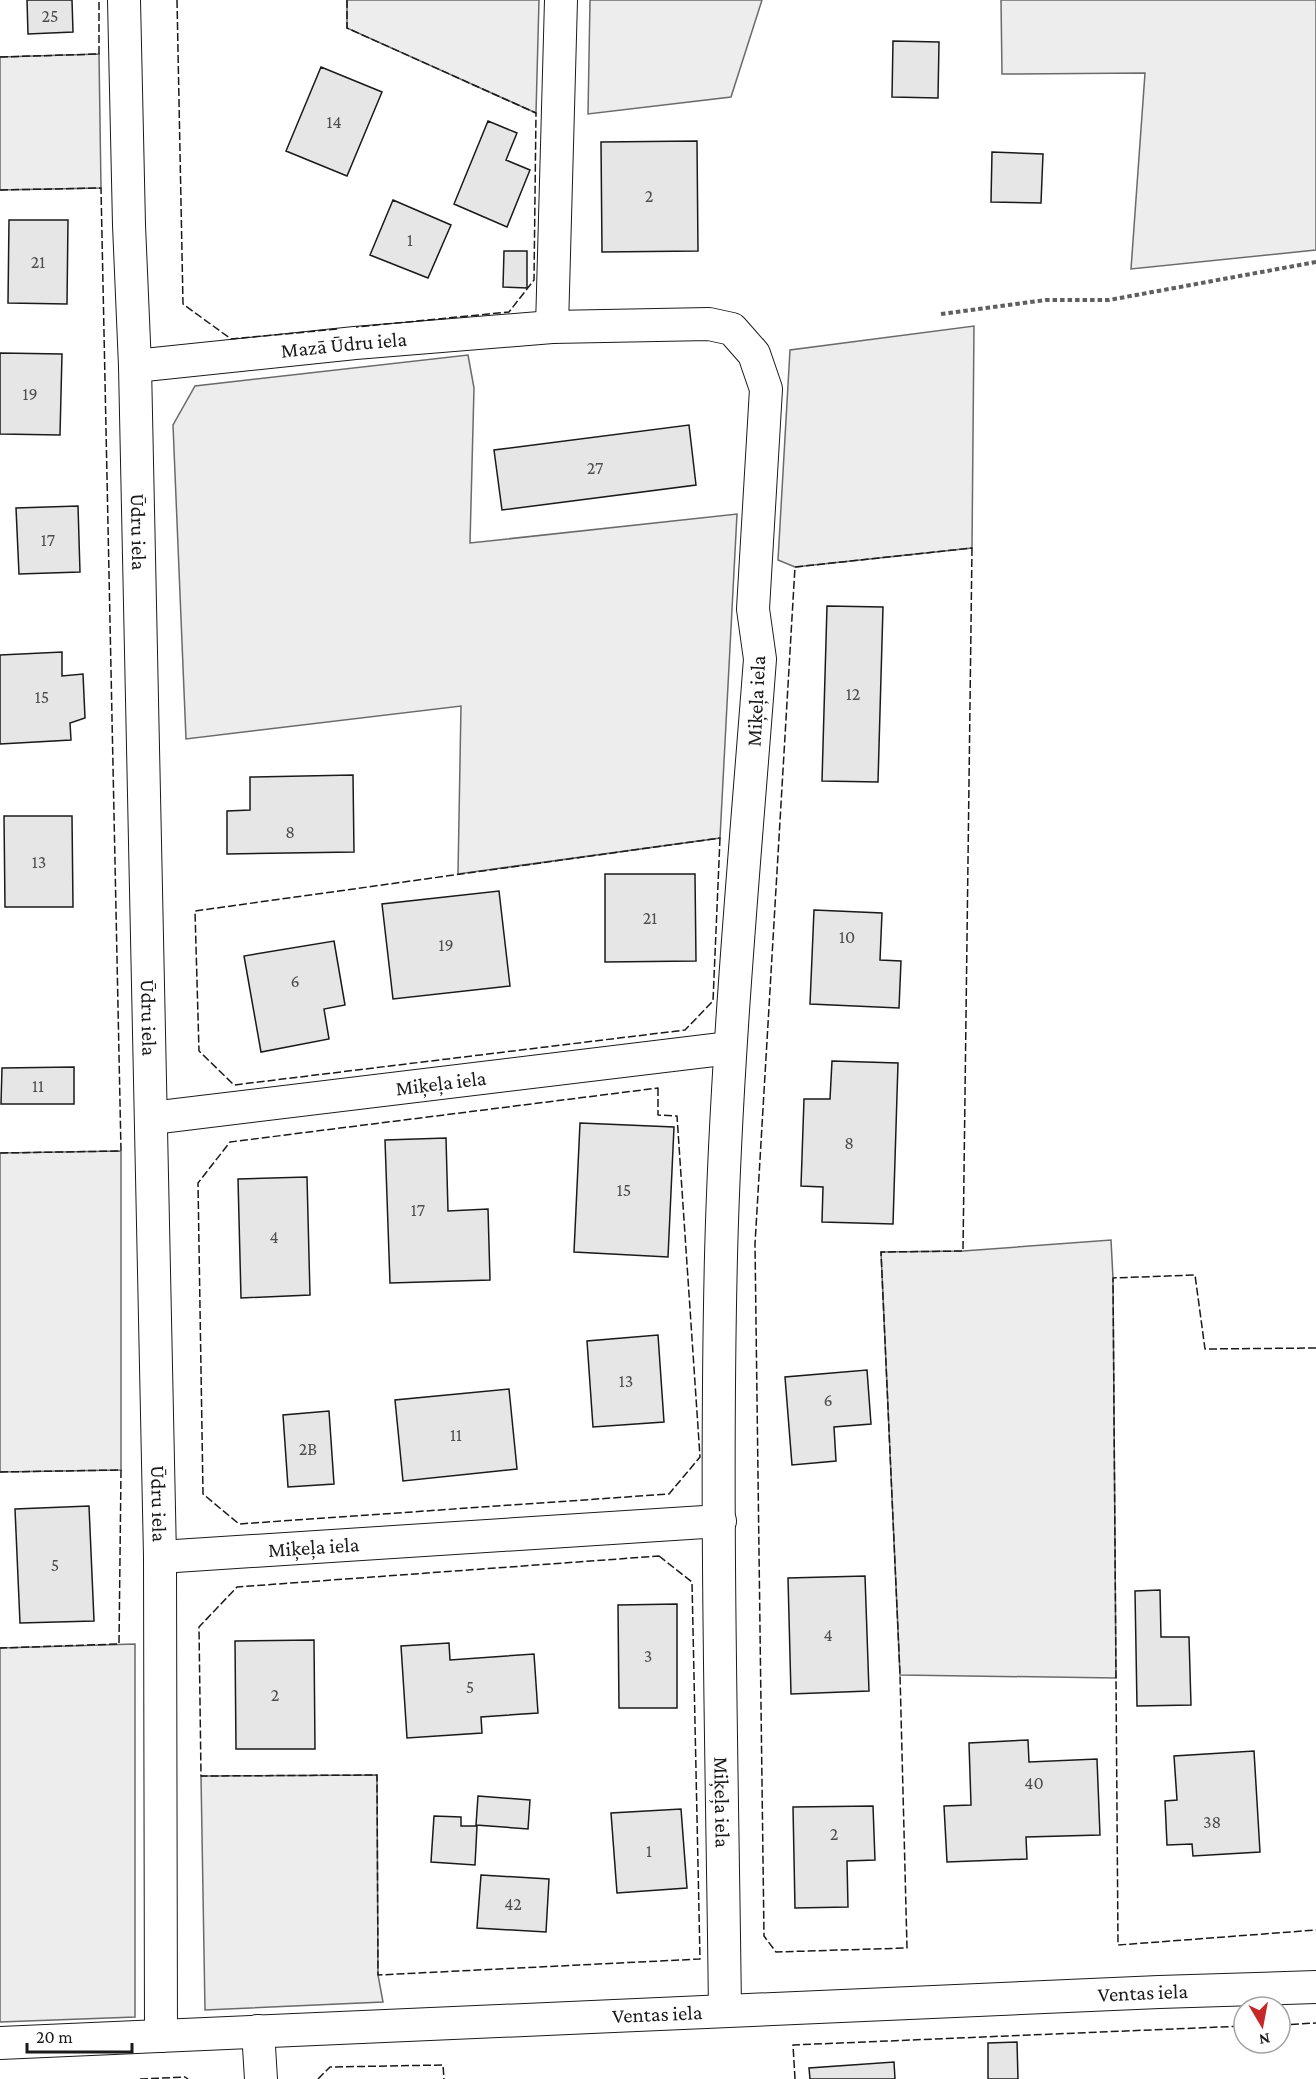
<svg xmlns="http://www.w3.org/2000/svg" width="1316" height="2079" viewBox="0 0 1316 2079" font-family="'Crimson Pro',serif">
<style>
.built{fill:#ededed;stroke:#6a6a6a;stroke-width:1.5}
.building{fill:#e6e6e6;stroke:#1a1a1a;stroke-width:1.5}
.lines{fill:none;stroke-linecap:round;stroke-linejoin:round}
.minor-casing{stroke:#1a1a1a;stroke-width:34}
.path{stroke:#5f5f5f;stroke-width:4;stroke-dasharray:4.5 3;stroke-linecap:butt}
.minor{stroke:#fff;stroke-width:32}
.fence{stroke:#1a1a1a;stroke-width:1.5;stroke-dasharray:8 3;stroke-linecap:butt}
.labels{text-anchor:middle;stroke-width:4.5;stroke-linejoin:round;paint-order:stroke}
.number-label{font-size:18px;fill:#4d4d4d}
.street-label{font-size:21px;fill:#1a1a1a;stroke:#fff}
</style>
<rect width="100%" height="100%" fill="#fff"/>
<path class="built" d="M347 0H539L536 113 347 28Z
M590 0H762L731 97 588 114Z
M1001 0H1316V250L1131 269 1145 73 1002 74Z
M99 54 101 188 0 190V57Z
M974 326 972 548 795 567 778 560 790 350Z
M468 355 474 388 470 543 737 514 720 838 458 874 461 706 186 739 173 425 195 386Z
M121 1151V1470L0 1472V1153Z
M1111 1240 1113 1278 1116 1678 900 1675 881 1252 963 1251Z
M135 1644V2017L0 2022V1648Z
M377 1775 378 1975 383 2002 205 2010 201 1776Z"/>
<path class="building" d="M27 0H72L73 32 28 34Z
M893 41 939 42 938 98 892 97Z
M321 67 382 92 347 176 286 151Z
M488 121 517 133 506 160 530 170 507 227 454 204Z
M697 141 698 251 602 252 601 142Z
M992 152 1043 154 1041 203 991 202Z
M393 200 451 225 428 278 370 255Z
M9 220H68L67 304 8 303Z
M504 251H527V288L503 287Z
M0 353 62 354 60 435 0 434Z
M689 425 696 485 502 510 494 450Z
M78 506 80 572 19 574 16 508Z
M827 606 883 607 878 782 822 781Z
M62 652V676L83 674 85 718 70 723 71 740 0 744V655Z
M353 775 354 852 227 854V811L250 810V777Z
M4 816H72L73 907H5Z
M605 874H695L696 961 605 962Z
M499 891 510 986 393 999 382 904Z
M814 910 882 913 880 960 901 961 899 1008 810 1004Z
M334 941 345 1005 324 1009 329 1039 261 1052 244 956Z
M832 1061 898 1063 893 1224 822 1222 823 1187 801 1186 804 1099H830Z
M74 1067V1104H1L2 1068Z
M580 1123 674 1127 668 1257 574 1252Z
M446 1138 448 1211 488 1209 490 1280 390 1283 385 1140Z
M307 1177 310 1295 241 1298 238 1179Z
M658 1335 664 1422 593 1427 587 1341Z
M867 1370 871 1424 834 1427 836 1461 792 1465 785 1377Z
M509 1389 517 1469 403 1481 395 1400Z
M329 1411 334 1484 288 1487 283 1415Z
M89 1506 94 1621 20 1623 15 1509Z
M865 1576 869 1691 791 1694 788 1578Z
M1160 1590 1161 1637H1189L1191 1705 1137 1706 1135 1591Z
M677 1604V1708H619L618 1605Z
M314 1640 315 1749H236L235 1641Z
M449 1643 450 1660 534 1654 538 1713 481 1717 482 1733 407 1738 401 1646Z
M1028 1740 1029 1762 1097 1759 1100 1835 1026 1837 1027 1859 947 1862 944 1806 971 1805 969 1743Z
M1254 1751 1260 1852 1193 1856 1192 1844 1167 1845 1165 1801 1177 1800 1174 1756Z
M478 1796 530 1800 528 1829 476 1825Z
M873 1806 875 1860 847 1861 848 1907 795 1908 793 1807Z
M681 1809 687 1888 617 1893 611 1813Z
M434 1816 461 1817V1826H477L475 1865 431 1862Z
M481 1875 549 1879 546 1932 477 1928Z
M1017 2042 1018 2079H988V2043Z
M894 2062 895 2079H810L809 2068Z"/>
<g class="lines">
<g class="minor-casing">
<g id="minor">
<path id="s1" d="M124 0 129 225 135 366 160 1557 161 2036"/>
<path d="M552 327 561 0"/>
<path id="s2" d="M135 366 355 343 552 327 709 324 732 329 754 354 766 389 753 609 760 659C745 857 726 1057 721 1256 715 1508 722 1760 725 2011"/>
<path id="s3" d="M152 1118 730 1048"/>
<path id="s4" d="M160 1557 720 1521"/>
<path d="M258 2031 261 2079"/>
<path id="s5" d="M0 2043 1159 1992 1316 1987"/>
</g>
</g>
<path class="path" d="M941 314 1046 300H1109L1316 262"/>
<use href="#minor" class="minor"/>
<path class="fence" d="M177 0 183 304 231 339 338 329
M347 0V28L536 113 534 280 509 312 356 327
M0 57 99 54V0
M0 190 101 188 121 1151 0 1153
M972 548 963 1251 881 1252 900 1675 907 1948 776 1952 764 1936 755 1244 795 567Z
M720 838 713 1001 685 1030 234 1085 199 1051 195 911Z
M658 1088V1115L677 1116 700 1457 669 1494 239 1524 203 1494 198 1183 230 1142Z
M1316 1348 1205 1349 1195 1275 1113 1278 1118 1945 1316 1930
M0 1472 121 1470 119 1644 0 1648
M659 1556 692 1582 700 1959 378 1975 377 1775 201 1776 199 1627 237 1587Z
M1280 2025 1316 2023
M140 2079 185 2077 188 2079
M318 2079 330 2067 443 2065 444 2079
M795 2079 793 2045 1244 2026"/>
</g>
<g class="labels">
<g class="number-label">
<text x="50" y="22">25</text>
<text x="334" y="128">14</text>
<text x="649" y="202">2</text>
<text x="410" y="246">1</text>
<text x="38" y="268">21</text>
<text x="30" y="400">19</text>
<text x="595" y="474">27</text>
<text x="48" y="546">17</text>
<text x="853" y="700">12</text>
<text x="42" y="703">15</text>
<text x="290" y="838">8</text>
<text x="39" y="868">13</text>
<text x="650" y="924">21</text>
<text x="847" y="943">10</text>
<text x="446" y="951">19</text>
<text x="295" y="987">6</text>
<text x="38" y="1092">11</text>
<text x="849" y="1149">8</text>
<text x="624" y="1196">15</text>
<text x="418" y="1216">17</text>
<text x="274" y="1243">4</text>
<text x="626" y="1387">13</text>
<text x="828" y="1406">6</text>
<text x="456" y="1441">11</text>
<text x="308" y="1455">2B</text>
<text x="55" y="1571">5</text>
<text x="828" y="1641">4</text>
<text x="648" y="1662">3</text>
<text x="470" y="1693">5</text>
<text x="275" y="1701">2</text>
<text x="1034" y="1789">40</text>
<text x="1212" y="1828">38</text>
<text x="834" y="1840">2</text>
<text x="649" y="1857">1</text>
<text x="513" y="1910">42</text>
</g>
<g class="street-label">
<text dy="7" stroke="none"><textPath href="#s2" startOffset="210">Mazā Ūdru iela</textPath></text>
<text dy="7" stroke="none"><textPath href="#s1" startOffset="532">Ūdru iela</textPath></text>
<text transform="translate(756 701) rotate(-87)" y="7">Miķeļa iela</text>
<text dy="7" stroke="none"><textPath href="#s1" startOffset="1018">Ūdru iela</textPath></text>
<text dy="7" stroke="none"><textPath href="#s3" startOffset="291">Miķeļa iela</textPath></text>
<text dy="7" stroke="none"><textPath href="#s1" startOffset="1504">Ūdru iela</textPath></text>
<text dy="7" stroke="none"><textPath href="#s4" startOffset="154">Miķeļa iela</textPath></text>
<text dy="7" stroke="none"><textPath href="#s2" startOffset="2085">Miķeļa iela</textPath></text>
<text dy="7" stroke="none"><textPath href="#s5" startOffset="1144">Ventas iela</textPath></text>
<text dy="7" stroke="none"><textPath href="#s5" startOffset="658">Ventas iela</textPath></text>
</g>
</g>
<g transform="translate(1262 2025) rotate(170)"><circle r="28" fill="#ffffff" stroke="#a3a3a3" stroke-width="1.5"/>
<path d="M0-4.5L10 22L0 15L-10 22Z" fill="#c62828"/>
<text y="-9" font-size="16" font-weight="bold" text-anchor="middle" fill="#1a1a1a">N</text>
</g>
<path d="M27 2043v9h105v-9" fill="none" stroke="#1a1a1a" stroke-width="3"/>
<text x="36" y="2043" font-size="18" fill="#1a1a1a" stroke="#ffffff" stroke-width="4.5" paint-order="stroke">20 m</text>
</svg>
